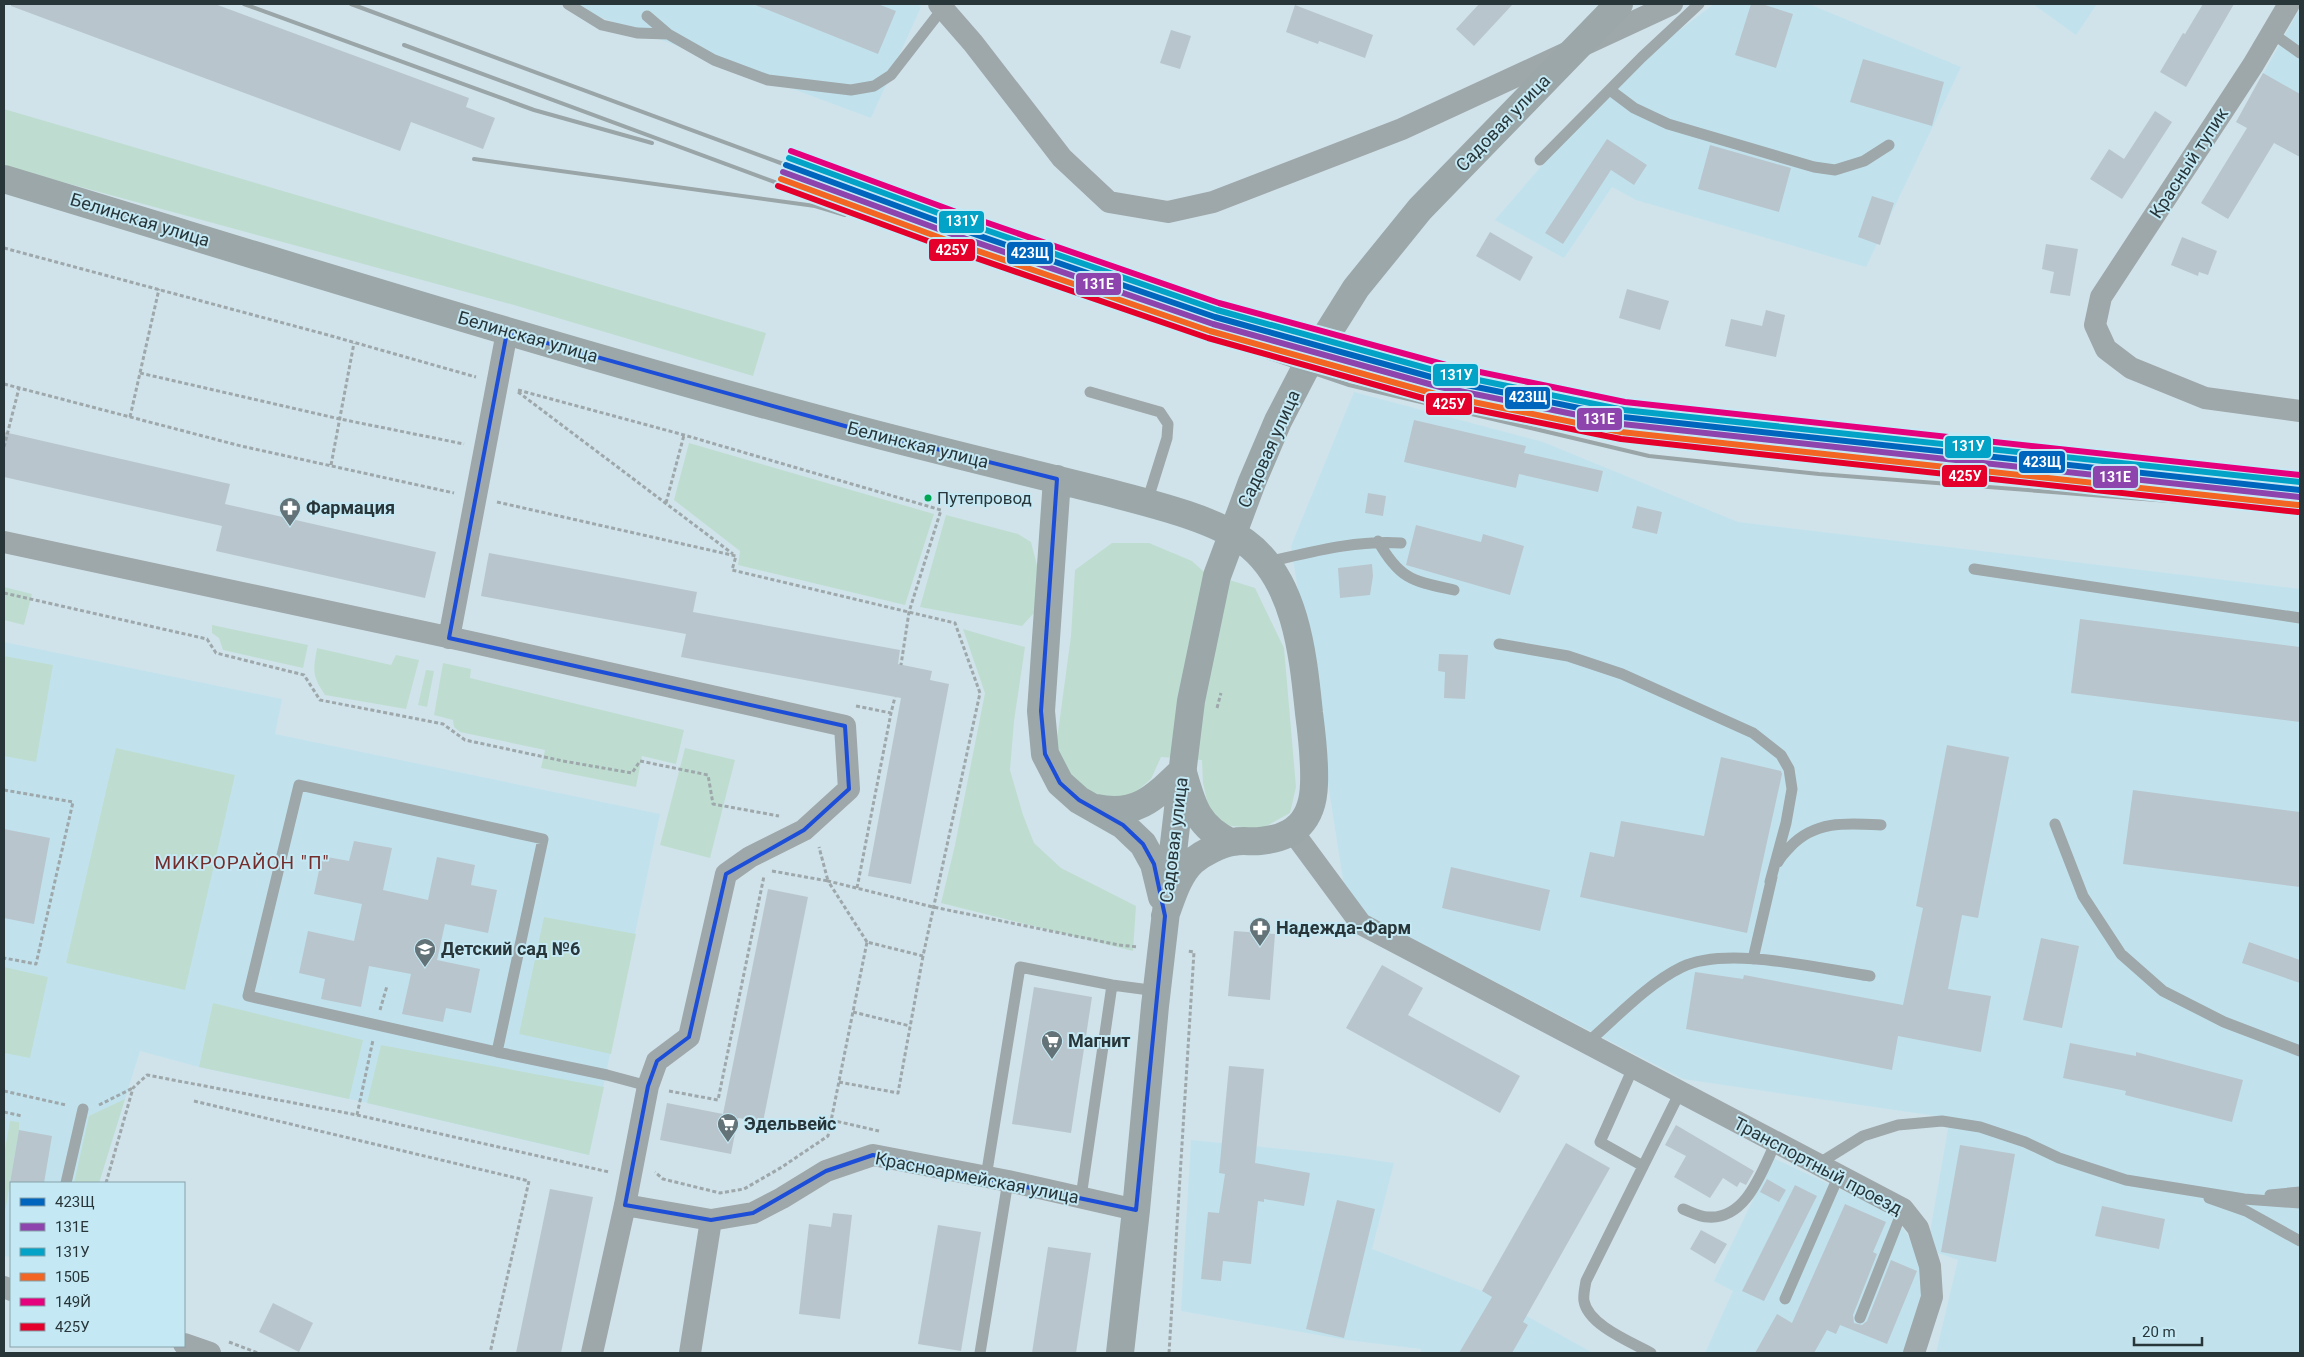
<svg xmlns="http://www.w3.org/2000/svg" width="2304" height="1357" viewBox="0 0 2304 1357" font-family="Roboto,sans-serif">
<style>
.built{fill:#c1e2ed}
.green{fill:#beddd0}
.building{fill:#b9c5cc}
.lines{fill:none;stroke-linecap:round;stroke-linejoin:round}
.path{stroke:#9ea8ab;stroke-width:3;stroke-dasharray:4 2.5;stroke-linecap:butt}
.lane{stroke:#9ea7a9;stroke-width:11}
.street{stroke:#9ea7a9;stroke-width:22}
.secondary{stroke:#9ba7a9;stroke-width:28}
.rail{stroke:#9aa5a8;stroke-width:4}
.rail-1-casing{stroke:#c5e9f4;stroke-width:10}
.rail-2-casing{stroke:#c5e9f4;stroke-width:10}
.rail-3-casing{stroke:#c5e9f4;stroke-width:10}
.rail-4-casing{stroke:#c5e9f4;stroke-width:10}
.rail-5-casing{stroke:#c5e9f4;stroke-width:10}
.rail-6-casing{stroke:#c5e9f4;stroke-width:10}
.rail-1{stroke:#0065bd;stroke-width:6}
.rail-2{stroke:#8e44ad;stroke-width:6}
.rail-3{stroke:#02a3c7;stroke-width:6}
.rail-4{stroke:#f26522;stroke-width:6}
.rail-5{stroke:#e5007d;stroke-width:6}
.rail-6{stroke:#e4002b;stroke-width:6}
.marked{fill:none;stroke:#1d4ed8;stroke-width:4;stroke-linejoin:round}
.bus-dot{fill:#00a651;stroke:#c5e9f4;stroke-width:2}
.labels{text-anchor:middle;stroke-width:4;stroke-linejoin:round;paint-order:stroke}
.bus-label{font-size:17px;fill:#28363a;stroke:#c5e9f4;text-anchor:start}
.street-label{font-size:18px;fill:#28363a;stroke:#c5e9f4}
.poi-label{font-size:18px;font-weight:bold;fill:#28363a;stroke:#c5e9f4;text-anchor:start}
.neighbourhood-label{font-size:19px;letter-spacing:1px;fill:#742d2b;stroke:#c5e9f4}
.line-badge{stroke:#c5e9f4;stroke-width:2}
.badge-label{font-size:14px;text-anchor:middle;font-weight:bold;fill:#fff}
</style>
<rect width="100%" height="100%" fill="#d0e3ea"/>
<path class="built" d="M565 4H917L921 7 871 118Z
M1714 4H1809L1961 67 1866 267 1636 200 1612 187 1564 258 1495 220 1620 75Z
M2033 4H2097L2076 35Z
M2300 8V157L2236 122Z
M1354 392 1543 442 1738 522 2300 589V1353H1936L1958 1260 1927 1249 1950 1118 1683 1079 1347 905 1291 546Z
M4 642 282 699 275 734 660 814 589 1155 359 1101 199 1067 140 1051 99 1183H11V1257L4 1256Z
M1191 1140 1332 1154 1394 1163 1372 1249 1482 1291 1593 1353H1421V1349L1347 1340 1181 1311Z
M1773 1158 1891 1213 1907 1234 1921 1263 1922 1291 1904 1353H1705L1733 1291 1714 1281Z"/>
<path class="green" d="M4 109 766 333 753 376 514 305 4 166Z
M689 443 934 514 905 605 738 565 740 551 674 500Z
M946 515 1018 534 1031 542 1040 577 1034 613 1022 626 920 607Z
M1112 543H1149L1192 561 1204 572 1255 588 1284 648 1296 787 1290 813 1261 829 1223 825 1209 810 1203 783 1202 760 1161 757 1151 779 1126 800 1096 801 1067 775 1056 747 1071 636 1075 570Z
M4 587 32 594 24 625 4 620Z
M212 625 308 645 303 668 223 650 219 638 212 633Z
M963 629 1025 647 1014 721 1010 770 1023 815 1034 843 1061 868 1136 906 1133 951 941 903 955 845 985 693Z
M317 648 391 665 396 655 419 660 406 709 325 695C312 676 313 671 317 648Z
M4 656 53 665 36 762 4 756Z
M443 663 471 669 470 678 684 730 676 764 642 756 636 787 541 768 545 750 460 732 454 727 453 720 434 715Z
M426 670 434 671 427 707 418 705Z
M116 748 235 775 185 990 66 963Z
M685 748 735 760 710 858 660 845Z
M544 917 636 934 611 1054 519 1034Z
M4 967 48 977 30 1058 4 1053Z
M213 1003 363 1040 349 1099 199 1067Z
M381 1045 604 1087 589 1155 367 1103Z
M125 1099 99 1183H74L89 1116Z
M10 1121 19 1122V1130L4 1218V1155Z"/>
<path class="building" d="M11 4H215L469 98 466 107 495 118 483 149 411 122 400 151 11 6Z
M753 4H878L896 11 878 54Z
M1479 4H1513L1474 46 1456 29Z
M1751 4H1762L1793 14 1776 68 1735 55Z
M2203 4H2234L2186 87 2160 72 2183 33 2185 34Z
M1295 5 1373 35 1365 58 1319 41 1318 44 1286 32Z
M1171 30 1191 36 1180 69 1160 63Z
M1863 59 1944 82 1932 126 1850 102Z
M2263 73 2300 94V157L2274 143 2228 219 2201 203 2247 128 2236 122Z
M2155 111 2172 122 2122 199 2090 179 2109 149 2124 159Z
M1607 139 1647 165 1634 185 1611 170 1563 244 1545 233Z
M1710 145 1791 168 1779 212 1698 189Z
M1872 196 1894 203 1880 245 1858 237Z
M1490 232 1533 257 1520 281 1476 256Z
M2182 237 2217 251 2208 275 2199 272 2198 276 2171 265Z
M2046 244 2078 249 2070 296 2050 293 2054 272 2042 269Z
M1627 289 1669 301 1660 330 1619 318Z
M1766 310 1785 315 1776 357 1725 346 1731 319 1762 326Z
M1414 420 1526 446 1524 453 1603 471 1598 492 1519 474 1516 488 1404 462Z
M4 432 230 484 225 504 436 552 425 598 216 551 222 526 4 477Z
M1368 493 1386 496 1383 516 1365 513Z
M1637 506 1662 512 1657 534 1632 528Z
M1416 525 1481 542 1483 534 1524 546 1510 595 1406 565Z
M489 553 697 592 693 612 900 650 898 664 932 671 930 680 949 684 911 884 868 876 901 698 681 657 686 634 481 596Z
M1372 564 1373 576 1370 595 1340 598 1338 568Z
M2080 619 2300 647V722L2071 693Z
M1439 654 1468 655 1465 699 1444 698 1445 672 1438 671Z
M1947 745 2009 757 1978 918 1962 915 1948 989 1991 996 1981 1052 1898 1036 1892 1070 1686 1029 1695 972 1743 979 1744 975 1903 1005 1923 908 1916 906Z
M1721 757 1781 771 1782 774 1747 933 1580 897 1590 852 1614 857 1621 821 1704 836Z
M2133 790 2300 812V887L2123 864Z
M4 829 50 838 34 924 4 918Z
M354 841 392 848 383 890 428 900 437 857 475 865 471 885 497 890 488 933 445 924 437 960 480 969 471 1013 446 1008 443 1022 402 1014 411 974 369 966 361 1007 321 999 325 979 299 973 308 931 354 941 362 904 314 894 322 856 349 861Z
M1451 867 1550 890 1540 931 1442 908Z
M768 889 808 897 763 1122 738 1118 731 1154 660 1140 667 1103 723 1114Z
M1234 931 1275 934 1270 1000 1228 996Z
M2041 938 2079 946 2062 1028 2023 1020Z
M2249 942 2300 960V983L2242 963Z
M1382 965 1423 988 1408 1015 1520 1076 1500 1113 1346 1028Z
M1034 987 1092 997 1071 1133 1012 1124Z
M2070 1043 2136 1056V1052L2243 1080 2232 1122 2125 1095 2126 1091 2063 1078Z
M1229 1066 1264 1069 1255 1163 1310 1173 1304 1206 1264 1199V1202L1258 1201 1251 1264 1223 1261 1221 1281 1201 1279 1208 1212 1219 1213 1225 1174 1219 1173Z
M1676 1125 1754 1171 1746 1185 1740 1182 1737 1187 1723 1178 1710 1198 1674 1177 1686 1156 1665 1145Z
M19 1130 52 1136 44 1183H10Z
M1566 1143 1610 1168 1523 1322 1528 1325 1512 1353H1459L1492 1297 1482 1291Z
M1960 1145 2015 1154 1996 1262 1941 1252Z
M1767 1179 1786 1190 1779 1202 1760 1192Z
M1795 1185 1817 1196 1764 1301 1742 1291Z
M550 1189 593 1197 561 1353H516Z
M1337 1200 1375 1209 1344 1338 1306 1329Z
M1845 1204 1886 1222 1873 1252 1877 1254 1853 1315 1854 1323 1862 1325 1867 1321 1891 1260 1917 1271 1887 1344 1840 1325 1836 1334 1827 1330 1814 1353H1755L1777 1314 1792 1323Z
M2102 1206 2165 1219 2159 1249 2095 1236Z
M833 1213 852 1215 840 1319 799 1314 809 1224 831 1227Z
M938 1225 981 1232 961 1351 918 1344Z
M1701 1230 1727 1244 1715 1264 1690 1249Z
M1048 1247 1091 1253 1076 1353H1032Z
M273 1303 313 1323 299 1352 259 1332Z"/>
<g class="lines">
<path class="path" d="M4 248 328 335 476 377
M140 373 340 419 464 444
M4 384 241 446 454 493
M518 390 684 435 941 510 909 612 901 665
M518 392 733 554
M130 417 159 289
M4 447 19 388
M331 465 354 343
M497 502 736 556 732 570 955 623 980 693 923 956 867 942 828 1136 782 1167 744 1189 720 1193 663 1179 655 1172
M666 503 684 435
M4 593 207 639 216 653 304 675 320 700 443 724 465 740 563 761 632 773 640 761 708 775 713 804 779 816
M856 706 891 713 895 697
M1217 708 1221 693
M4 790 73 802 36 964 4 958
M772 871 828 881 819 847
M857 888 891 713
M867 942 828 881 933 907 1119 945 1138 947
M380 1010 387 986
M853 1012 910 1026
M839 1082 898 1093 923 956
M4 1091 66 1105
M669 1091 718 1100 764 876
M194 1101 529 1181 490 1353
M99 1105 133 1088
M4 1112 22 1116
M357 1115 373 1040
M831 1120 879 1131
M106 1183 133 1088 147 1075 357 1115 609 1172
M229 1342 258 1353
M1169 1353 1194 952 1187 951"/>
<path class="lane" d="M568 4 602 25 637 33 668 34
M647 16 668 34 714 60 768 80 851 90 874 86 891 75 943 8
M2272 33 2300 53
M1610 90 1634 108 1668 124 1814 167 1835 170 1864 161 1889 145
M1540 160 1642 57 1699 4
M1090 392 1160 412 1168 424 1167 438 1147 502
M1378 541C1400 580 1413 581 1454 590
M1267 562C1312 552 1355 540 1401 543
M1974 569 2300 618
M1499 644 1568 656 1622 674 1753 733 1781 755 1789 769 1792 789 1786 823 1770 882
M2055 824 2083 896 2121 954 2163 991 2224 1022 2300 1051
M1778 862C1781 856 1785 852 1790 847 1815 820 1848 823 1881 825
M1753 959 1772 877
M1587 1043C1616 1018 1647 984 1682 967 1727 945 1820 969 1870 976
M497 1052 248 996 299 785 543 839 497 1052 607 1075 648 1086
M1633 1068 1600 1142 1643 1166
M1818 1164 1863 1136 1898 1125 1942 1121 1980 1127 2025 1142 2059 1158 2126 1180 2244 1199 2300 1203
M986 1177 1020 967 1112 985 1157 991
M66 1183 83 1109
M2270 1195 2300 1192
M1081 1197 1112 985
M2209 1198 2246 1211 2300 1241
M1683 1209C1691 1212 1700 1217 1708 1217 1747 1220 1762 1170 1776 1142
M1785 1299 1839 1175
M1860 1318 1903 1209
M980 1353 1008 1181
M1651 1353C1631 1342 1588 1325 1584 1301 1583 1295 1585 1287 1586 1281L1680 1092"/>
<path class="street" d="M939 4 973 43 1062 158 1109 202 1168 212 1213 202 1402 129 1672 4
M2289 4 2253 65 2101 297 2095 325 2106 349 2131 368 2205 398 2300 411
M4 542 466 641 845 726 849 789 804 830 750 857 726 874 689 1037 657 1061 648 1086 625 1205 592 1353
M449 638 507 332
M1293 832 1361 924 1903 1209 1918 1228 1930 1266 1932 1297 1914 1353
M625 1205 711 1220 690 1353
M711 1220 753 1213 782 1198 826 1171 873 1155 1008 1181 1136 1210
M4 1287 11 1290
M184 1344 210 1353"/>
<path class="secondary" d="M4 179C286 264 567 353 852 428 935 450 1019 470 1103 491 1144 502 1211 517 1245 542 1296 579 1303 655 1309 713 1312 736 1315 761 1314 784 1313 820 1295 838 1260 841 1251 842 1242 840 1233 842 1220 844 1203 853 1193 861 1178 875 1172 897 1165 916
M1057 479 1041 711 1045 754 1060 783 1079 800 1123 825 1143 844 1154 864 1162 897
M1184 776C1193 808 1199 827 1230 842
M1096 808C1137 817 1155 797 1183 770
M1120 1353 1136 1210 1155 1006 1184 758 1191 701 1217 576 1252 482 1278 421 1304 371 1356 288 1420 209 1619 4"/>
<path class="rail" d="M244 4 534 110 652 143
M351 4 786 165
M404 45 929 239 1122 308 1349 385 1649 456 1819 474 2300 511
M474 159 815 206 845 215"/>
<g class="rail-1-casing">
<path id="rail-1" d="M786 165 954 227 1215 317 1442 380 1623 417 2300 490"/>
</g>
<g class="rail-2-casing">
<path id="rail-2" d="M783 172 952 234 1213 324 1440 387 1622 424 2299 497"/>
</g>
<g class="rail-3-casing">
<path id="rail-3" d="M789 158 957 220 1217 310 1444 373 1624 410 2300 482"/>
</g>
<g class="rail-4-casing">
<path id="rail-4" d="M781 179 949 241 1210 331 1439 395 1621 432 2298 505"/>
</g>
<g class="rail-5-casing">
<path id="rail-5" d="M791 151 959 213 1219 303 1446 365 1625 402 2300 475"/>
</g>
<g class="rail-6-casing">
<path id="rail-6" d="M778 186 947 248 1208 338 1437 402 1621 439 2298 512"/>
</g>
<use href="#rail-1" class="rail-1"/>
<use href="#rail-2" class="rail-2"/>
<use href="#rail-3" class="rail-3"/>
<use href="#rail-4" class="rail-4"/>
<use href="#rail-5" class="rail-5"/>
<use href="#rail-6" class="rail-6"/>
</g>
<path class="marked" d="M507 332 852 428 1057 479 1041 711 1045 754 1060 783 1079 800 1123 825 1143 844 1154 864 1165 916 1136 1210 873 1155 826 1171 753 1213 711 1220 625 1205 648 1086 657 1061 689 1037 726 874 804 830 849 789 845 726 449 638Z"/>
<defs>
<g id="pharmacy-pin" transform="scale(1.125)"><path d="M0 17L-7.5 6A9.5 9.5 0 1 1 7.5 6Z" fill="#637378" stroke="#c5e9f4"/><path d="M-2-6h4v4h4v4h-4v4h-4v-4h-4v-4h4Z" fill="#fff"/></g>
<g id="school-pin" transform="scale(1.125)"><path d="M0 17L-7.5 6A9.5 9.5 0 1 1 7.5 6Z" fill="#637378" stroke="#c5e9f4"/><path d="M0-5L7-2L0 1L-7-2ZM-4 1L0 2.5L4 1V4Q0 6-4 4Z" fill="#fff"/></g>
<g id="supermarket-pin" transform="scale(1.125)"><path d="M0 17L-7.5 6A9.5 9.5 0 1 1 7.5 6Z" fill="#637378" stroke="#c5e9f4"/><path d="M-6-5.5h2.5l.6 2H6L4.5 2H-2.5L-4.4-4H-6ZM-1.5 3.2a1.3 1.3 0 1 0 .1 0ZM3 3.2a1.3 1.3 0 1 0 .1 0Z" fill="#fff"/></g>
</defs>
<g fill-rule="evenodd">
<use href="#pharmacy-pin" x="290" y="508"/>
<use href="#pharmacy-pin" x="1260" y="928"/>
<use href="#school-pin" x="425" y="949"/>
<use href="#supermarket-pin" x="1052" y="1041"/>
<use href="#supermarket-pin" x="728" y="1124"/>
</g>
<circle class="bus-dot" cx="928" cy="498" r="4.5"/>
<g class="labels">
<g class="bus-label">
<text x="937" y="504">Путепровод</text>
</g>
<g class="street-label">
<text transform="translate(1503 123) rotate(-46)" y="6">Садовая улица</text>
<text transform="translate(2189 163) rotate(-57)" y="6">Красный тупик</text>
<text transform="translate(140 220) rotate(17)" y="6">Белинская улица</text>
<text transform="translate(528 337) rotate(16)" y="6">Белинская улица</text>
<text transform="translate(918 445) rotate(14)" y="6">Белинская улица</text>
<text transform="translate(1269 449) rotate(-66)" y="6">Садовая улица</text>
<text transform="translate(1174 840) rotate(-83)" y="6">Садовая улица</text>
<text transform="translate(1818 1166) rotate(28)" y="6">Транспортный проезд</text>
<text transform="translate(977 1178) rotate(11)" y="6">Красноармейская улица</text>
</g>
<g class="poi-label">
<text x="306" y="514">Фармация</text>
<text x="1276" y="934">Надежда-Фарм</text>
<text x="441" y="955">Детский сад №6</text>
<text x="1068" y="1047">Магнит</text>
<text x="744" y="1130">Эдельвейс</text>
</g>
<g class="neighbourhood-label">
<text x="242" y="869">МИКРОРАЙОН "П"</text>
</g>
</g>
<g class="line-badge">
<rect x="938" y="210" width="47" height="24" rx="5" fill="#02a3c7"/>
<rect x="928" y="238" width="48" height="24" rx="5" fill="#e4002b"/>
<rect x="1006" y="241" width="48" height="24" rx="5" fill="#0065bd"/>
<rect x="1075" y="272" width="47" height="24" rx="5" fill="#8e44ad"/>
<rect x="1432" y="363" width="47" height="24" rx="5" fill="#02a3c7"/>
<rect x="1504" y="386" width="47" height="24" rx="5" fill="#0065bd"/>
<rect x="1425" y="392" width="48" height="24" rx="5" fill="#e4002b"/>
<rect x="1576" y="407" width="47" height="24" rx="5" fill="#8e44ad"/>
<rect x="1944" y="435" width="48" height="24" rx="5" fill="#02a3c7"/>
<rect x="2018" y="450" width="48" height="24" rx="5" fill="#0065bd"/>
<rect x="1941" y="464" width="47" height="24" rx="5" fill="#e4002b"/>
<rect x="2092" y="465" width="47" height="24" rx="5" fill="#8e44ad"/>
</g>
<g class="badge-label">
<text x="962" y="226">131У</text>
<text x="952" y="255">425У</text>
<text x="1030" y="258">423Щ</text>
<text x="1098" y="289">131Е</text>
<text x="1456" y="380">131У</text>
<text x="1528" y="402">423Щ</text>
<text x="1449" y="409">425У</text>
<text x="1599" y="424">131Е</text>
<text x="1968" y="451">131У</text>
<text x="2042" y="467">423Щ</text>
<text x="1965" y="481">425У</text>
<text x="2115" y="482">131Е</text>
</g>
<rect width="2304" height="1357" fill="none" stroke="#28363a" stroke-width="10"/>
<rect x="10" y="1182" width="175" height="165" fill="#c5e9f4" stroke="#86a1aa"/>
<rect x="20" y="1198" width="25" height="8" fill="#0065bd" stroke="#86a1aa"/>
<text x="55" y="1207" font-size="15" fill="#28363a">423Щ</text>
<rect x="20" y="1223" width="25" height="8" fill="#8e44ad" stroke="#86a1aa"/>
<text x="55" y="1232" font-size="15" fill="#28363a">131Е</text>
<rect x="20" y="1248" width="25" height="8" fill="#02a3c7" stroke="#86a1aa"/>
<text x="55" y="1257" font-size="15" fill="#28363a">131У</text>
<rect x="20" y="1273" width="25" height="8" fill="#f26522" stroke="#86a1aa"/>
<text x="55" y="1282" font-size="15" fill="#28363a">150Б</text>
<rect x="20" y="1298" width="25" height="8" fill="#e5007d" stroke="#86a1aa"/>
<text x="55" y="1307" font-size="15" fill="#28363a">149Й</text>
<rect x="20" y="1323" width="25" height="8" fill="#e4002b" stroke="#86a1aa"/>
<text x="55" y="1332" font-size="15" fill="#28363a">425У</text>
<path d="M2134 1337v8h68v-8" fill="none" stroke="#28363a" stroke-width="2.5"/>
<text x="2142" y="1337" font-size="15" fill="#28363a" stroke="#c5e9f4" stroke-width="4" paint-order="stroke">20 m</text>
</svg>
